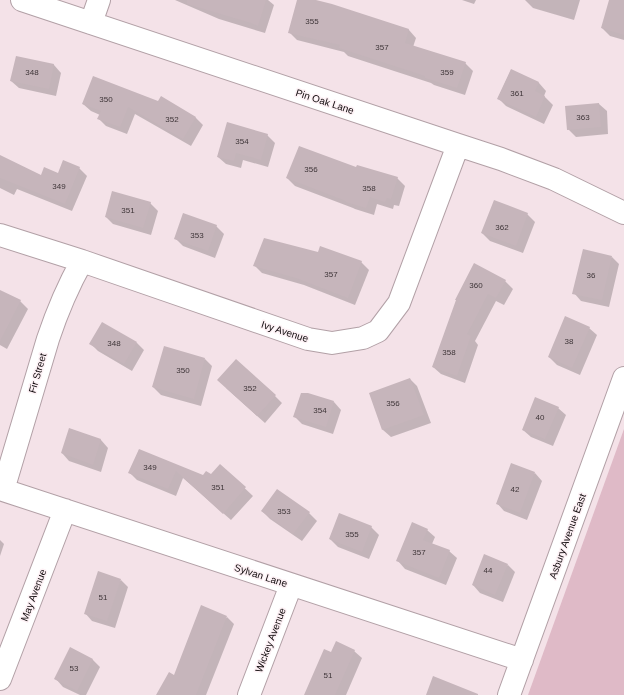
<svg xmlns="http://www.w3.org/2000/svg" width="624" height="695" viewBox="0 0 624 695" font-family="Arial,sans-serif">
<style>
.green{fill:#dfbac7}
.shadow{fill:#0003}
.building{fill:#c6b5bb}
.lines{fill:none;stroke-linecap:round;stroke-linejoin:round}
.minor-casing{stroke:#b2a0a6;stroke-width:24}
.minor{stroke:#fff;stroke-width:22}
.labels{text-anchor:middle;stroke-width:3;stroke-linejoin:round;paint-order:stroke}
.number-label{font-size:8px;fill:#3e3538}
.street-label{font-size:10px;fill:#100a0c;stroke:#fdf1f5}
</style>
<rect width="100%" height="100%" fill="#f4e2e8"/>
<path class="green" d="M624 429V695H528Z"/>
<path class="shadow" d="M175 0H268L274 5 265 33 219 19Z
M298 0H312L332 5 409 30 416 38 413 47 465 63 473 71 465 95 434 85 431 83 348 56 344 52 297 40 289 32Z
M462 0H476L474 4Z
M525 0H580L574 20 533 8Z
M610 0H624V40L610 36 602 28Z
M17 57 54 65 61 73 56 96 19 88 11 81Z
M511 70 539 83 546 91 544 96 553 105 544 124 506 106 498 98Z
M161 98 196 118 203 125 191 146 135 114 127 134 106 126 99 119 100 115 91 111 83 104 159 103Z
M599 104 607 111 608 134 576 137 568 129Z
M267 135 275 143 268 167 243 160 241 168 226 164 218 157Z
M0 156 41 176 59 174 79 168 87 176 72 211 17 189 14 195 0 188Z
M357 168 397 178 405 186 399 206 394 205 393 209 377 204 374 215 355 209 353 208 295 186 287 178Z
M150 203 158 211 151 235 113 224 106 217Z
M527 214 535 222 523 253 490 241 482 233Z
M216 226 224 234 215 258 183 246 175 238Z
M319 254 361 262 369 270 355 305 304 285 262 273 255 266Z
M612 257 619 264 609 307 581 301 574 293Z
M505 281 513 289 504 305 496 301 475 341 478 345 465 383 441 374 433 367 457 301Z
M0 291 20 301 28 309 7 349 0 345Z
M589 328 597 335 580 375 557 365 549 357Z
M137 343 144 350 132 371 98 351 91 344Z
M205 359 212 366 201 406 161 395 153 387Z
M410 379 417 386 431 423 391 437 383 430 370 394Z
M226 388 275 396 282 403 265 423Z
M334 402 341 410 333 434 302 424 294 416Z
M558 408 566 415 553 446 531 437 523 430Z
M70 429 101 440 108 448 101 472 69 461 62 453Z
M139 450 203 476H211L220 465 253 496 231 520 183 478 176 496 137 480 130 473Z
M535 473 542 481 527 520 504 511 497 503Z
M262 511 309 513 317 521 302 541 270 519Z
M371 527 379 535 369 559 338 547 330 539Z
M427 530 435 537 432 544 449 551 457 558 446 585 405 569 398 561Z
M0 540 4 544 0 556Z
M508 565 515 572 503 602 480 593 473 585Z
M121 580 128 587 115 628 92 621 85 613Z
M227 617 234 624 206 695H158Z
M71 649 93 660 100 667 86 695H80L63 687 56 679Z
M354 651 362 658 346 695H306L331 653Z"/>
<path class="building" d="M187 0H266L258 26 251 23 187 4Z
M297 0H316L332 4 409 29 405 43 466 62 457 88 425 78V76L339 48 340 45 288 33Z
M609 0H624V35L601 28Z
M16 56 54 64 49 89 10 81Z
M511 69 539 82 535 91 545 96 536 117 497 99Z
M93 76 158 101 161 96 196 117 183 139 128 107 120 127 97 119 101 111 82 104Z
M599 103 601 127 567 130 565 106Z
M227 122 268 134 261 160 236 153 234 161 217 157Z
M299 146 356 167 357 165 398 177 391 199 387 198 385 202 370 197 366 208 346 202V201L286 178Z
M0 155 41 175 44 167 58 173 63 160 80 167 65 204 0 178Z
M112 191 151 202 143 228 105 217Z
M494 200 528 213 516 246 481 233Z
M183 213 217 225 208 251 174 239Z
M264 238 318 252 320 246 362 261 348 298 296 278 253 266Z
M583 249 612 256 602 300 572 294Z
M474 263 506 280 496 298 488 294 467 334 471 336 457 376 432 367 456 300H455Z
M0 290 21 300 0 341Z
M565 316 590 327 572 368 548 357Z
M102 322 137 342 124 364 89 344Z
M164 346 205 358 194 399 152 387Z
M236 359 276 395 257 416 217 380Z
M410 378 424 415 382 430 369 393Z
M301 393H308L334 401 326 427 293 417Z
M535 397 559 407 545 439 522 430Z
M69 428 101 439 93 465 61 453Z
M139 449 203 475 206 471 211 474 220 464 246 487 223 514 176 471 168 489 128 473Z
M511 463 535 472 520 513 496 504Z
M277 489 310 512 293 534 261 511Z
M339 513 372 526 362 552 329 539Z
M412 522 428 529 423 540 450 550 439 578 396 561Z
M484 554 508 564 495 595 472 585Z
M98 571 121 579 107 621 84 614Z
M201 605 227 616 196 695H156L169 672 174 675Z
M336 641 355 650 335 695H304L324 649 331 652Z
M70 647 93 659 77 691 54 679Z
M433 676 478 694V695H426Z"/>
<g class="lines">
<g class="minor-casing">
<path id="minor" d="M22 0 458 145 501 159 554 179 624 213
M91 23 99 0
M0 235 82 261 308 339 332 343 363 338 378 331 399 303 458 145
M0 489 522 660
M3 490 48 339C57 312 68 286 82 261
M0 679 65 510
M249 695 291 585
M509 695 624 378"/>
</g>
<use href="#minor" class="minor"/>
</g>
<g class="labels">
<g class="number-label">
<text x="312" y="24">355</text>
<text x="382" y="50">357</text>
<text x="32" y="75">348</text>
<text x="447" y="75">359</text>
<text x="517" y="96">361</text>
<text x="106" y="102">350</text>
<text x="583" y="120">363</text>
<text x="172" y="122">352</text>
<text x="242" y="144">354</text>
<text x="311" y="172">356</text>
<text x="59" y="189">349</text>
<text x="369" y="191">358</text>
<text x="128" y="213">351</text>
<text x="502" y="230">362</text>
<text x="197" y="238">353</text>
<text x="331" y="277">357</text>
<text x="591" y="278">36</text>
<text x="476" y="288">360</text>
<text x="569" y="344">38</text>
<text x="114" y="346">348</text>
<text x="449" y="355">358</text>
<text x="183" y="373">350</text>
<text x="250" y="391">352</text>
<text x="393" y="406">356</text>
<text x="320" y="413">354</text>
<text x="540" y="420">40</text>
<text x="150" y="470">349</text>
<text x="218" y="490">351</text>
<text x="515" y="492">42</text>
<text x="284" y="514">353</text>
<text x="352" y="537">355</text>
<text x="419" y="555">357</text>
<text x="488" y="573">44</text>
<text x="103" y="600">51</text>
<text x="74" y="671">53</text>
<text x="328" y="678">51</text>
</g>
<g class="street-label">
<text transform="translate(325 101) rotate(18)" y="4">Pin Oak Lane</text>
<text transform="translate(285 331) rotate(18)" y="4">Ivy Avenue</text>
<text transform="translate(37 373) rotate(-74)" y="4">Fir Street</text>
<text transform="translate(567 536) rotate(-70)" y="4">Asbury Avenue East</text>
<text transform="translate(261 575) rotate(18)" y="4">Sylvan Lane</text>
<text transform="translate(33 595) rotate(-69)" y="4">May Avenue</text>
<text transform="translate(270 640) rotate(-69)" y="4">Wickey Avenue</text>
</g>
</g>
</svg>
